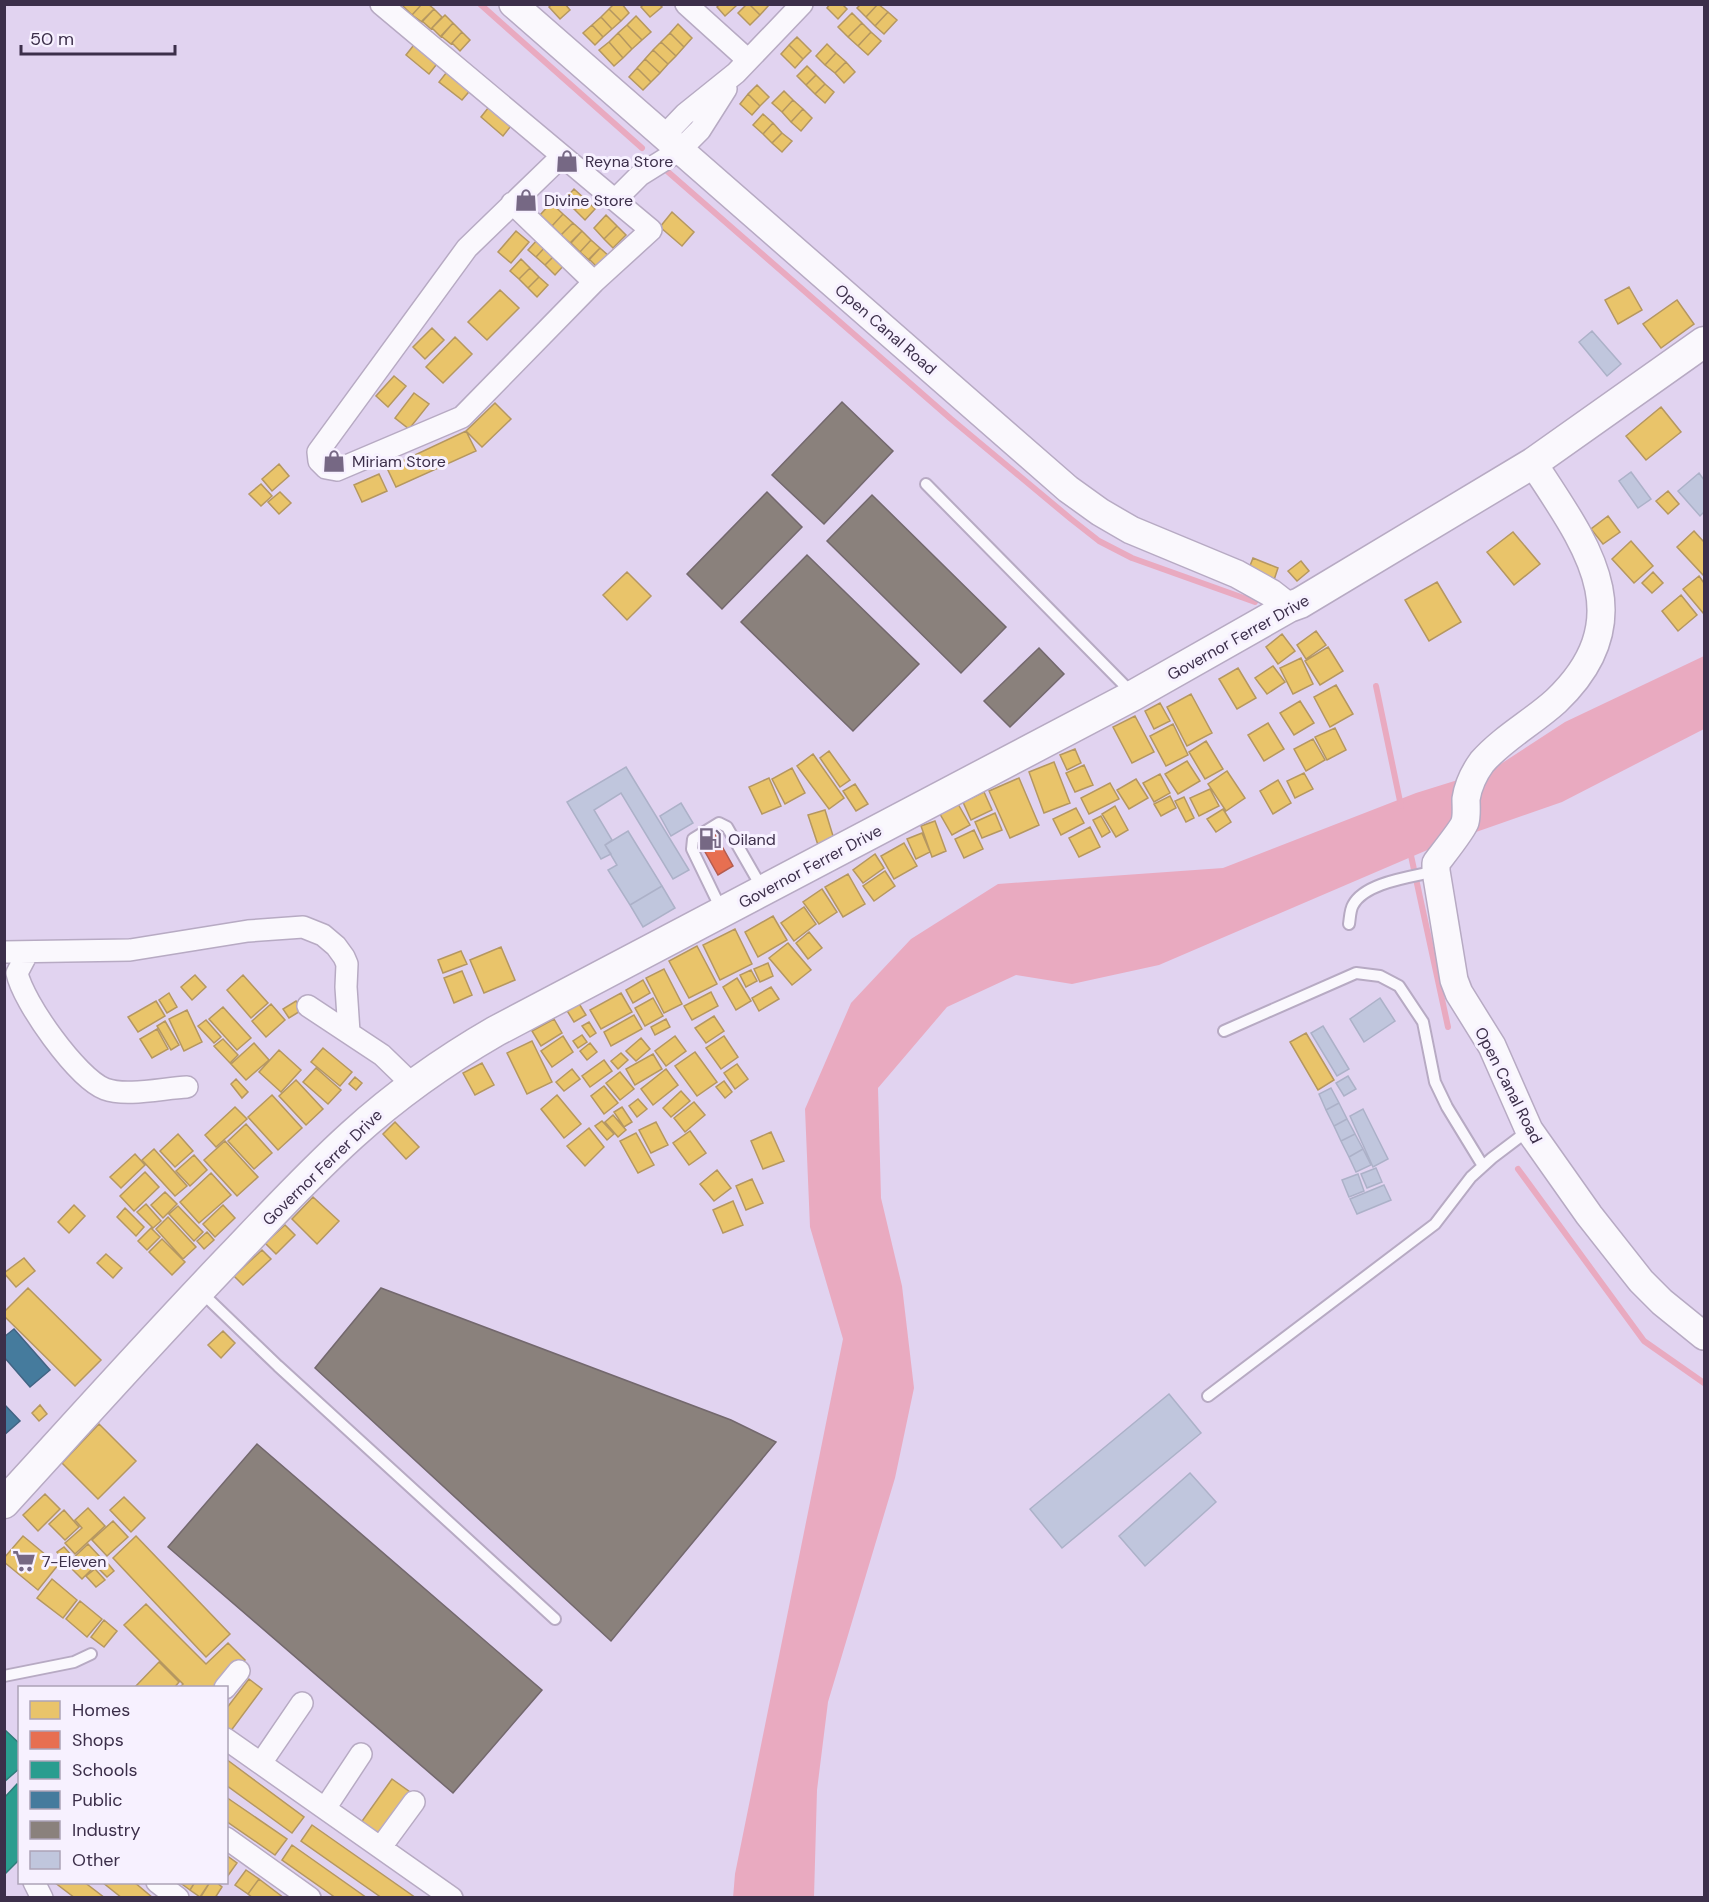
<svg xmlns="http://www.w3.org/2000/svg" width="1709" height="1902" viewBox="0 0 1709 1902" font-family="'DM Sans',sans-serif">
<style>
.water{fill:#e9aac0}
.homes{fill:#e9c46a;stroke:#b59760;stroke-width:1.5}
.shops{fill:#e76f51;stroke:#b45c4f;stroke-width:1.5}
.schools{fill:#2a9d8f;stroke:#2f7c7a;stroke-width:1.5}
.public{fill:#457b9d;stroke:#426484;stroke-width:1.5}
.industry{fill:#8a817c;stroke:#73686d;stroke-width:1.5}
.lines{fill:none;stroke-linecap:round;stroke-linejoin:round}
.stream{stroke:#e9aac0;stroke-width:6}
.building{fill:#c0c6dd;stroke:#acb1c8;stroke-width:1.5}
.service-casing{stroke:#b7aac3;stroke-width:14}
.minor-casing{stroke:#b7aac3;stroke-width:24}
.tertiary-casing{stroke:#b7aac3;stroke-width:30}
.secondary-casing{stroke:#b7aac3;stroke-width:33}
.service{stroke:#faf8fd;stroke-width:10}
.minor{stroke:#faf8fd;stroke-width:21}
.tertiary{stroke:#faf8fd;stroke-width:27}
.secondary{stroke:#faf8fd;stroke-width:30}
.labels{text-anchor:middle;stroke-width:6;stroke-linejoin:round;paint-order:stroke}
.poi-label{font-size:16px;fill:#3c2f4a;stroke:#f7f1ff;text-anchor:start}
.street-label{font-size:16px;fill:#3c2f4a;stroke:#f7f1ff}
</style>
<rect width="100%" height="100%" fill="#e1d3f0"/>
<path class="water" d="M1704 656V729L1562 802 1439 845 1159 965 1072 984 1016 975 947 1007 878 1088 881 1198 902 1286 914 1388 895 1478 828 1702 817 1790 814 1897 733 1898 735 1874 843 1339 810 1227 805 1109 851 1003 911 939 998 884 1223 868 1416 793 1493 769 1565 722Z"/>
<path class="homes" d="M404 4H422L412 15 403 6Z
M422 4H428L434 9 422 22 412 15Z
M552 4H565L570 10 560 19 549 7Z
M614 4H622L629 13 621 21 609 9Z
M644 4H659L662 7 650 17 641 7Z
M720 4H736L737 5 725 16 717 7Z
M747 4H749L760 15 750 25 738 13Z
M749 4H768L769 5 760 15Z
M830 4H842L847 9 838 19 827 8Z
M861 4H878L866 17 857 8Z
M878 4 888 12 875 26 866 17Z
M434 9 442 17 431 29 422 21Z
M609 9 621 21 612 29 601 17Z
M888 12 897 20 884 34 875 26Z
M852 13 862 23 848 37 838 27Z
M445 15 453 23 441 37 432 28Z
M636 16 651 32 642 40 627 25Z
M601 17 612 29 603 37 592 25Z
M453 23 462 32 451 44 441 36Z
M862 23 871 32 858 46 848 37Z
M678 24 692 38 684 47 670 33Z
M592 25 603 37 595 45 583 33Z
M627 25 642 40 632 49 618 33Z
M462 32 470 40 460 51 452 43Z
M871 32 881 41 868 55 858 46Z
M618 33 632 49 623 58 609 42Z
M670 33 684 47 676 56 661 42Z
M797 37 811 51 803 59 789 45Z
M417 41 440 60 429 74 406 55Z
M609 42 623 58 614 66 599 50Z
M661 42 676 56 668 64 653 50Z
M827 44 836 53 825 65 816 56Z
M789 45 803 59 795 68 781 54Z
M653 50 668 64 660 73 645 59Z
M836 53 846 62 835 73 825 65Z
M645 59 660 73 651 82 637 68Z
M846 62 855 72 844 83 835 73Z
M807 66 816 75 806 85 797 76Z
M450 68 473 87 462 100 439 82Z
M637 68 651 82 643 90 629 77Z
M816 75 825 84 815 94 806 85Z
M825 84 834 92 825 103 815 94Z
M757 85 769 97 760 106 748 94Z
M784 91 793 100 782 112 772 103Z
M748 94 760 106 752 115 740 104Z
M793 100 803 109 791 122 782 112Z
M492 103 514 122 503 136 481 117Z
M803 109 812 118 801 131 791 122Z
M763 114 773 123 763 134 753 125Z
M773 123 782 133 772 143 763 134Z
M782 133 792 141 782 152 772 143Z
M574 189 585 199 575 210 564 200Z
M585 199 595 209 585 220 575 210Z
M551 203 563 214 552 226 540 215Z
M672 212 694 232 682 246 660 227Z
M563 214 573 223 561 235 552 226Z
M606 215 617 226 604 239 594 228Z
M573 223 582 231 570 243 561 235Z
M617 226 626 235 613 248 604 239Z
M516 231 529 242 511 263 498 252Z
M582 231 591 240 580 252 571 243Z
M538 239 546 246 536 257 528 250Z
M591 240 600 248 589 260 580 252Z
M546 246 555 255 545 265 536 257Z
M600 248 610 257 599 269 589 259Z
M555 255 565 264 555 275 545 265Z
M521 259 530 268 519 279 510 271Z
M530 268 539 277 528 288 519 279Z
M539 277 548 285 537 297 528 288Z
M1629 287 1642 310 1618 324 1605 300Z
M500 290 519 308 487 340 468 322Z
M1677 300 1694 324 1661 348 1643 324Z
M432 328 444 340 425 359 413 347Z
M455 337 472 354 443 383 426 367Z
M394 376 406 386 388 407 376 396Z
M414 393 429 404 409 429 395 418Z
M495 403 511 419 482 447 466 431Z
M1661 407 1681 432 1646 460 1626 436Z
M466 431 476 451 396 487 387 468Z
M279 464 289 476 272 491 262 479Z
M379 474 387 491 362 502 354 485Z
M261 484 272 496 261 506 249 494Z
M1668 491 1679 504 1668 514 1656 501Z
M280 492 291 503 279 514 268 502Z
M1608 516 1620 532 1603 544 1591 529Z
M1694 531 1704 542V576L1677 547Z
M1513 532 1540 564 1514 585 1487 552Z
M1631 541 1653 566 1634 583 1612 559Z
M1253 558 1278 568 1272 586 1246 576Z
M1301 561 1309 571 1297 581 1288 571Z
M627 572 651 596 627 620 603 595Z
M1653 572 1663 583 1652 593 1642 583Z
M1699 576 1704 583V611L1703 613 1683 589Z
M1437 582 1461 622 1429 641 1405 600Z
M1681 595 1697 615 1678 631 1662 611Z
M1316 631 1326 645 1306 659 1297 645Z
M1282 634 1295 651 1278 664 1266 647Z
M1328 647 1343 671 1320 685 1305 661Z
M1301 658 1313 684 1293 694 1280 668Z
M1273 666 1285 682 1267 694 1255 678Z
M1238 668 1256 698 1237 709 1219 679Z
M1336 685 1353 714 1330 727 1314 697Z
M1191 694 1212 733 1187 746 1167 707Z
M1300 701 1314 723 1294 735 1280 713Z
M1160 703 1170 721 1154 729 1145 711Z
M1135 716 1154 752 1132 763 1113 727Z
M1268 723 1284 749 1264 761 1248 735Z
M1173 724 1188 755 1166 766 1150 736Z
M1335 728 1346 750 1327 760 1315 737Z
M1313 739 1325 760 1306 771 1294 749Z
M1206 741 1223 769 1205 779 1189 752Z
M1075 749 1081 763 1067 770 1060 755Z
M829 751 850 780 840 787 820 758Z
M813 754 844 798 829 809 797 766Z
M1187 761 1200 781 1178 794 1165 774Z
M1054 762 1070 803 1044 813 1029 772Z
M1084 765 1093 785 1075 792 1066 773Z
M792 768 805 793 785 804 772 779Z
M1227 771 1245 798 1226 811 1208 784Z
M1304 773 1313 789 1295 798 1287 781Z
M1160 774 1170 793 1154 802 1143 783Z
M769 778 781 806 762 814 749 787Z
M1019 778 1039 825 1010 838 989 791Z
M1136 779 1148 798 1129 809 1117 790Z
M1278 780 1291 803 1273 814 1260 791Z
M1110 783 1119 799 1089 814 1081 798Z
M855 784 868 804 856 811 843 791Z
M1210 789 1219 806 1199 816 1190 798Z
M984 792 992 810 971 820 963 802Z
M1170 796 1176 808 1161 816 1154 804Z
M1184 797 1194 818 1186 822 1175 801Z
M958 804 970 825 952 835 940 814Z
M1115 806 1128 830 1116 837 1102 814Z
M1076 808 1084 823 1061 835 1053 819Z
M1223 809 1231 822 1216 832 1207 819Z
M825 810 834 839 818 845 808 815Z
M995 813 1002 830 982 838 975 822Z
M1101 816 1110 832 1102 837 1093 820Z
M935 821 946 851 932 857 921 826Z
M1090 827 1100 847 1079 857 1069 838Z
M974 830 983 849 964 858 955 839Z
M922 833 930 852 916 859 907 839Z
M904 843 917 866 894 879 881 856Z
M875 854 884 868 863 883 853 870Z
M885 871 895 886 874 901 863 886Z
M848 874 865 904 843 917 825 887Z
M822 889 837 912 819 924 803 902Z
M804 907 816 924 794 941 781 923Z
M773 916 787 940 758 957 745 932Z
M735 929 752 964 720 980 703 945Z
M809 932 822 948 808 959 796 943Z
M788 943 811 970 792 985 769 958Z
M697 946 717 984 689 998 669 961Z
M501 947 515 980 484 993 470 960Z
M461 951 467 964 443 973 438 960Z
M768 963 773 976 760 982 754 969Z
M664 969 682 1004 664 1013 646 978Z
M751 970 757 981 746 987 740 975Z
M462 971 472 995 454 1003 444 978Z
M195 975 206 987 192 1000 181 987Z
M243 975 268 1003 251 1018 227 990Z
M737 978 751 1001 736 1010 723 987Z
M643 980 650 993 633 1003 626 990Z
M771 987 779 999 759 1011 752 998Z
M711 992 718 1006 692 1020 684 1006Z
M169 993 177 1007 167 1013 159 1000Z
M621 993 632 1012 601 1029 590 1010Z
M653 998 663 1016 645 1026 635 1008Z
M156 1001 165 1016 138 1032 128 1017Z
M296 1001 302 1010 289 1018 283 1009Z
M578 1002 586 1015 574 1022 566 1009Z
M271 1004 285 1020 266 1037 252 1021Z
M223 1007 251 1038 237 1050 209 1019Z
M187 1010 202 1042 184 1051 169 1019Z
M634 1015 642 1029 611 1046 604 1032Z
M714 1016 724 1031 706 1043 695 1028Z
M554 1019 562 1033 541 1046 532 1031Z
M666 1019 670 1027 655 1035 651 1027Z
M206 1020 221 1037 214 1043 198 1026Z
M165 1021 179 1045 171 1050 157 1026Z
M589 1022 596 1033 590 1037 582 1026Z
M157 1029 168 1049 152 1058 140 1039Z
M1306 1033 1334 1080 1318 1090 1290 1042Z
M582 1035 587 1042 578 1048 573 1041Z
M563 1036 573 1052 552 1067 541 1051Z
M675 1036 686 1051 666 1066 655 1051Z
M724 1036 738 1057 721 1069 706 1048Z
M641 1038 650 1049 636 1061 626 1051Z
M223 1039 238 1055 230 1063 214 1046Z
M532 1041 552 1082 527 1094 507 1053Z
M254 1043 269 1060 246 1080 231 1064Z
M590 1043 597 1052 587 1060 580 1051Z
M323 1048 352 1072 340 1086 311 1062Z
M279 1050 301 1070 281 1092 259 1072Z
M695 1052 717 1082 697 1096 675 1066Z
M621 1053 628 1060 618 1069 611 1061Z
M653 1054 662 1069 635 1085 626 1069Z
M604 1060 612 1071 590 1087 582 1076Z
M482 1063 494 1085 475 1095 463 1073Z
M737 1064 748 1079 735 1089 724 1073Z
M316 1068 341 1090 328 1104 303 1082Z
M572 1069 580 1079 564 1091 556 1082Z
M666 1069 678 1085 653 1105 641 1089Z
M620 1072 634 1089 620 1100 606 1083Z
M355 1077 362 1083 356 1090 349 1084Z
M236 1079 248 1092 242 1098 231 1084Z
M296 1080 323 1109 306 1125 279 1096Z
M724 1081 732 1092 725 1098 716 1087Z
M604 1086 618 1103 604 1114 591 1096Z
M681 1091 690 1101 671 1117 663 1108Z
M272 1095 302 1128 278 1150 248 1117Z
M557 1095 581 1124 564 1138 541 1109Z
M638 1099 647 1109 637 1117 629 1106Z
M694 1102 705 1115 685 1132 674 1118Z
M235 1107 247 1119 216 1147 205 1135Z
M622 1107 632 1122 624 1127 614 1112Z
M613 1115 626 1130 618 1137 605 1122Z
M602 1121 614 1134 607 1140 595 1126Z
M395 1122 419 1147 406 1159 383 1134Z
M656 1122 668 1145 651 1153 639 1130Z
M246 1124 272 1153 254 1169 228 1141Z
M589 1128 604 1147 585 1166 567 1146Z
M690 1131 706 1153 689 1165 673 1143Z
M771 1132 784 1161 763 1169 751 1141Z
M636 1133 654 1165 638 1173 620 1141Z
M178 1134 193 1151 175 1167 160 1151Z
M225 1141 258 1177 237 1196 204 1160Z
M154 1149 187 1186 175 1196 142 1160Z
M135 1154 145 1165 121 1188 110 1177Z
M194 1155 207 1170 190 1186 176 1171Z
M717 1170 731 1188 714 1201 700 1184Z
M145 1172 159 1187 134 1211 120 1196Z
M211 1173 231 1195 199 1223 180 1202Z
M752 1179 763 1203 746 1210 736 1186Z
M165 1192 177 1204 163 1218 151 1205Z
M313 1197 339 1221 317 1244 292 1219Z
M733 1201 743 1225 723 1233 713 1210Z
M146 1204 161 1221 153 1228 137 1212Z
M74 1205 85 1216 69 1233 58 1222Z
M223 1205 235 1218 215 1237 203 1224Z
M178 1206 203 1232 194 1241 169 1214Z
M125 1208 144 1227 136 1236 117 1217Z
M168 1217 196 1247 183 1259 156 1229Z
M285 1225 295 1235 276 1254 265 1243Z
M151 1228 160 1237 147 1250 138 1241Z
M207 1232 214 1240 204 1249 197 1241Z
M162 1239 185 1262 172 1275 149 1252Z
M262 1250 271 1259 243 1285 234 1276Z
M106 1254 122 1268 113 1278 97 1263Z
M24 1258 35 1271 16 1287 4 1273Z
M28 1288 101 1360 75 1386 4 1316V1312Z
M223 1331 235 1343 221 1358 208 1345Z
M40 1405 47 1414 39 1421 32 1413Z
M99 1424 136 1461 98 1499 62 1463Z
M45 1494 60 1509 38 1531 23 1515Z
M124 1497 145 1518 131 1532 110 1510Z
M88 1508 105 1526 75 1554 65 1543 82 1528 75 1520Z
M64 1510 79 1527 65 1540 49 1524Z
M113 1521 128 1537 107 1556 92 1540Z
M23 1536 58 1565 38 1590 4 1562V1558Z
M136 1536 230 1634 206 1657 113 1558Z
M88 1544 102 1559 82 1579 67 1564Z
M64 1547 72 1556 66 1562 57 1552Z
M105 1560 114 1571 107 1577 97 1567Z
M95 1569 105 1580 96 1587 86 1576Z
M52 1579 77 1600 63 1618 37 1598Z
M80 1601 102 1619 87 1637 66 1619Z
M146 1604 206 1664 228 1643 245 1660 217 1688H179L183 1684 124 1625Z
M104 1620 117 1631 104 1647 91 1637Z
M159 1662 179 1682 174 1688H134Z
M249 1679 262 1689 230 1732 226 1729V1709Z
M226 1759 304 1817 292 1833 226 1785Z
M392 1779 410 1792 378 1837 360 1824Z
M226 1797 287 1839 275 1855 226 1821Z
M312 1825 416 1898H382L301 1841Z
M292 1845 367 1898H336L282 1860Z
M226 1855 237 1863 227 1877H226Z
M246 1870 259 1879 248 1894 235 1885Z
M259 1879 284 1898H253L248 1894Z
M54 1882H84L105 1898H75Z
M102 1882H134L153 1898H122Z
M179 1882H195L190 1890Z
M195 1882H210L200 1897 190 1890Z
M210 1882H216L222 1887 215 1898H200Z"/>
<path class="shops" d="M714 832 733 866 718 875 699 841Z"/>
<path class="schools" d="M4 1729 20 1744V1768L4 1782Z
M17 1784 20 1786V1859L4 1875V1798Z"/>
<path class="public" d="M14 1329 50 1370 30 1387 4 1357V1337Z
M4 1404 20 1421 4 1435Z"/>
<path class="industry" d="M842 402 893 451 824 524 772 475Z
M767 492 802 527 722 609 687 574Z
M872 495 1006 627 961 673 827 541Z
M807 555 919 664 853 731 741 622Z
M1039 648 1064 674 1010 727 984 701Z
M381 1288 731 1420 776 1442 611 1641 315 1368Z
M257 1444 542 1690 453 1793 168 1547Z"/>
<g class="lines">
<path class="stream" d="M480 4 642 148
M667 171 951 419 1071 519 1099 541 1132 558 1255 602
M1376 686 1401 806
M1410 851 1448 1027
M1518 1169 1644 1341 1704 1383"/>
</g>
<path class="building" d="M1592 331 1621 364 1607 376 1579 342Z
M1631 472 1651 499 1638 508 1619 481Z
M1699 473 1704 480V512L1700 516 1678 491Z
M626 767 689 870 673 879 621 793 594 810 612 840 605 845 611 854 601 859 567 802Z
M681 803 693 823 671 836 660 816Z
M628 831 662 886 630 905 608 870 617 865 605 845Z
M662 886 675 908 643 927 630 905Z
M1380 998 1395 1021 1364 1042 1350 1019Z
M1323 1026 1349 1069 1337 1076 1311 1033Z
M1348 1076 1356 1089 1344 1096 1336 1083Z
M1331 1088 1339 1103 1326 1110 1319 1094Z
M1339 1103 1347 1119 1334 1126 1326 1110Z
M1363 1109 1388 1159 1373 1167 1350 1116Z
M1347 1119 1355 1134 1341 1141 1334 1126Z
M1355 1134 1363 1149 1349 1157 1341 1141Z
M1363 1149 1371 1165 1356 1172 1349 1157Z
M1376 1168 1382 1182 1367 1188 1361 1174Z
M1358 1174 1364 1191 1349 1197 1342 1180Z
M1384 1185 1391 1200 1357 1214 1350 1199Z
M1169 1394 1201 1433 1062 1548 1030 1509Z
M1190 1473 1216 1502 1145 1566 1119 1536Z"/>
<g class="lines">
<g class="service-casing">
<path id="service" d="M926 484 1132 693
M722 911 692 849 693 839 719 823 727 827 762 888
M1349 924C1350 918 1350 910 1353 905 1365 882 1412 877 1436 871
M1224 1031 1356 973 1380 976 1399 986 1423 1022 1435 1082 1447 1107 1483 1166
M200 1291 278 1366 555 1619
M1208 1396 1435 1224 1471 1177 1492 1158 1529 1130
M4 1676 74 1662 91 1654"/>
</g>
<g class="minor-casing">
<path id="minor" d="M381 4 615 200 651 230 594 282 462 417 337 470 326 468 319 461 318 452 467 248 562 156
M686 4 748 60
M664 136 685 114 736 73 802 4
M615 200 640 175 680 150 700 130 726 89
M512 203 594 282
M4 952 130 950 248 931 303 927 323 935 336 946 344 957 347 964 346 987 349 1032
M28 952 17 973C23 1002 77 1078 105 1089 126 1097 164 1088 187 1087
M308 1006 382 1055 413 1085
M225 1688 239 1671
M226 1739 452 1898
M261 1763 302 1703
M326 1807 361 1754
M226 1838 310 1898
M381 1847 414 1802
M34 1882 42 1898
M157 1882 178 1898"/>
</g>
<g class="tertiary-casing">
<path id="tertiary" d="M513 4 1068 489 1100 512 1131 530 1237 574 1271 593 1289 607
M1533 463C1585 543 1644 617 1556 701 1533 722 1503 738 1482 762 1474 773 1468 786 1466 799 1466 807 1467 815 1465 822 1463 829 1442 855 1436 863V871L1454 980 1459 993 1492 1046 1529 1130 1589 1215 1641 1281 1662 1302 1704 1336"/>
</g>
<g class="secondary-casing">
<path id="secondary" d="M4 1503C80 1420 155 1336 233 1255 272 1214 310 1173 352 1135 396 1095 444 1061 496 1031L1134 695 1289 607 1300 603 1533 463 1704 342"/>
</g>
<use href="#service" class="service"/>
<use href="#minor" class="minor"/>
<use href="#tertiary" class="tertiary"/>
<use href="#secondary" class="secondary"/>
</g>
<defs>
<g id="shop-bare" transform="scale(1.8)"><path d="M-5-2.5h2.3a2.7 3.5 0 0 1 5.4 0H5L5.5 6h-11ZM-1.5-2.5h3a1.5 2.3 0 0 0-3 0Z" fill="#766884" stroke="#f7f1ff" stroke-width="2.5" paint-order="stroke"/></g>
<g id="fuel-bare" transform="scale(1.8)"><path d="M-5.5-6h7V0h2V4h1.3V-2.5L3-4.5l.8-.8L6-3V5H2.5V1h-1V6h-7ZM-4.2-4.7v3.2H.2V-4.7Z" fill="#766884" stroke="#f7f1ff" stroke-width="2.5" paint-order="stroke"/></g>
<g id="supermarket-bare" transform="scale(1.8)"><path d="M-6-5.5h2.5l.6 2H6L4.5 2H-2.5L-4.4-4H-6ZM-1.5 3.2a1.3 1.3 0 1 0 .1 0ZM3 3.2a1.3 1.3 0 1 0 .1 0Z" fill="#766884" stroke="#f7f1ff" stroke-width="2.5" paint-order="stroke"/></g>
</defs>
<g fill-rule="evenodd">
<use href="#shop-bare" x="567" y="161"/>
<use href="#shop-bare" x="526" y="200"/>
<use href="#shop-bare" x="334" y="461"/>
<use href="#fuel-bare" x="710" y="839"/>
<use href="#supermarket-bare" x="24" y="1561"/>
</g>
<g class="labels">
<g class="poi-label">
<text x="585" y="167">Reyna Store</text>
<text x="544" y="206">Divine Store</text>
<text x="352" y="467">Miriam Store</text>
<text x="728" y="845">Oiland</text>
<text x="42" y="1567">7-Eleven</text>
</g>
<g class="street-label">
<text transform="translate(886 329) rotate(41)" y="6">Open Canal Road</text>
<text transform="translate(1238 637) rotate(-29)" y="6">Governor Ferrer Drive</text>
<text transform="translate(810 866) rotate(-28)" y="6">Governor Ferrer Drive</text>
<text transform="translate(1509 1085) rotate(63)" y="6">Open Canal Road</text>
<text transform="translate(322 1167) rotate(-44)" y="6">Governor Ferrer Drive</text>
</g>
</g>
<rect width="1709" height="1902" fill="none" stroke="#3c2f4a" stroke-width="12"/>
<rect x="18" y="1686" width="210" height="198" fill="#f7f1ff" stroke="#aca3b7" stroke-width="1.5"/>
<rect x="30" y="1701" width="30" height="18" fill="#e9c46a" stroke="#aca3b7" stroke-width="1.5"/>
<text x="72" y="1716" font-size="18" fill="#3c2f4a">Homes</text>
<rect x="30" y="1731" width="30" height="18" fill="#e76f51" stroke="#aca3b7" stroke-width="1.5"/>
<text x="72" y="1746" font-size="18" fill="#3c2f4a">Shops</text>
<rect x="30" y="1761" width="30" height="18" fill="#2a9d8f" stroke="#aca3b7" stroke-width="1.5"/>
<text x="72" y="1776" font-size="18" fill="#3c2f4a">Schools</text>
<rect x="30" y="1791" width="30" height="18" fill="#457b9d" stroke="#aca3b7" stroke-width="1.5"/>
<text x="72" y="1806" font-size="18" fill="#3c2f4a">Public</text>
<rect x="30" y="1821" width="30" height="18" fill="#8a817c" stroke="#aca3b7" stroke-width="1.5"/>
<text x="72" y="1836" font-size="18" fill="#3c2f4a">Industry</text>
<rect x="30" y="1851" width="30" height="18" fill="#c0c6dd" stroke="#aca3b7" stroke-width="1.5"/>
<text x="72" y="1866" font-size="18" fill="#3c2f4a">Other</text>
<path d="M21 45v9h154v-9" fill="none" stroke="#3c2f4a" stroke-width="3"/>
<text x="30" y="45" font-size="18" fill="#3c2f4a" stroke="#f7f1ff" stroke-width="4.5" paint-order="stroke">50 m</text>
</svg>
